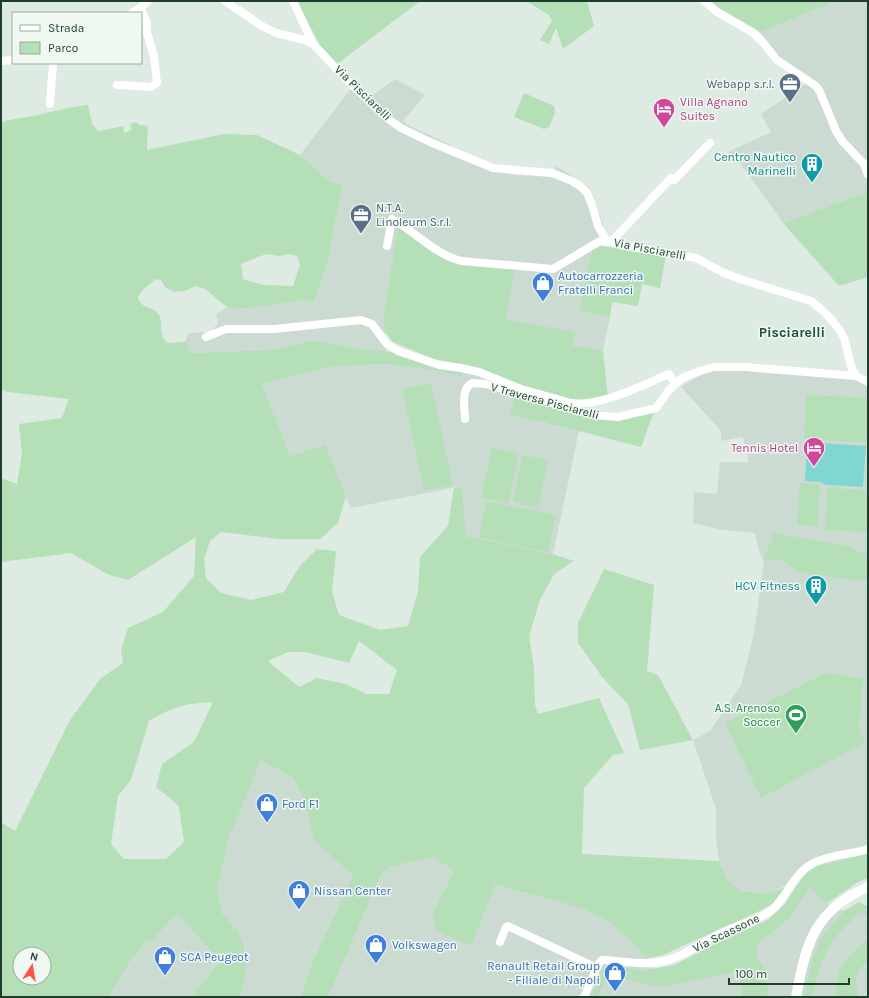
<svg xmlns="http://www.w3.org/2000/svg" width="869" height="998" viewBox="0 0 869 998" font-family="Karla,sans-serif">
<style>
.built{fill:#ccdbd1}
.green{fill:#b4dfb7;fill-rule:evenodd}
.water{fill:#80d7d2}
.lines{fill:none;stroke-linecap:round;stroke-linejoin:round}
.minor{stroke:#fff;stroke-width:8}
.tertiary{stroke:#fff;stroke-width:10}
.labels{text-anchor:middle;stroke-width:3;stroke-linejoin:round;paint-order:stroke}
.service-label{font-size:12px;fill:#4e5e75;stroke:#eff8f1;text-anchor:end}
.street-label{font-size:12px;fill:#1e3d2e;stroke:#eff8f1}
.hotel-label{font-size:12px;fill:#b23c85;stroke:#eff8f1;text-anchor:start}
.culture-label{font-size:12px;fill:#0d838f;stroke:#eff8f1;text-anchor:end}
.shop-label{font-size:12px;fill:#366cbe;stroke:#eff8f1;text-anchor:start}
.leisure-label{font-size:12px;fill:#27864d;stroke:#eff8f1;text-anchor:end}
.quarter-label{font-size:14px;font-weight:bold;fill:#185037;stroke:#eff8f1}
</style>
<rect width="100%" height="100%" fill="#deebe3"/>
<path class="built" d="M837 1H868V192L783 223 746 171 728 152 771 132 761 114 811 80 776 54 760 32Z
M395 79 425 95 403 121 412 127 451 145 448 153 494 171 515 175 552 177 556 166 581 181 593 196 603 225 601 246 592 250 579 310 610 317 603 350 572 345 574 332 506 319 383 320 385 332 386 351 360 349 312 340 272 350 189 353 188 344 185 342 188 333 210 332 218 324 216 314 227 307 238 309 306 299 314 302 328 261 342 186 327 179 300 155 355 83 370 97Z
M384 364 439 371 460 376 463 364 480 368 519 385 538 422 579 431 553 554 466 536 462 486 351 508 323 446 290 456 262 384 325 367Z
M716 369 854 377 868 382V853L815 867 802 878 767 894 741 891 728 881 719 861 716 837V809L693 740 710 731 741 685 754 633 764 562 759 552 755 533 723 530 693 523 694 492 717 494 720 462H749L743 437 721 441V431L681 387 695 378Z
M261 760 293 778 304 800 314 840 353 876 313 961 300 997H239L246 974 237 930 222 913 217 887 228 847 225 845Z
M433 857 454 871 432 914 471 946 494 885 581 908 611 923 648 958 660 987 758 944 788 920 810 887 826 904 844 911 862 912 868 917V997H328L381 875 389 867Z
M177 912 220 961 192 997H109L129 963 147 940H153Z"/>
<path class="green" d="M297 1H420L337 64 321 47Z
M526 1H587L594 26 563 49 556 28 549 44 540 40 552 21 549 15Z
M711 1H837L760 32 716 6Z
M524 93 554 106 555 113 549 127 544 129 514 117Z
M88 105 92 124 98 131 105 130 123 126 124 133 132 130 130 124 136 122 140 125 148 126 147 150 224 134 257 135 300 155 327 179 342 186 328 261 314 302 306 299 299 300 285 303 238 309 227 307 205 289 195 286 185 291 174 292 165 287 161 280 156 279 143 290 138 297C141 310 154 306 159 315 164 325 157 332 167 343L185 342 188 344 189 353 272 350 312 340 360 349 386 351 462 371 461 376 439 371 384 364 326 367 262 384 290 456 325 445 346 496 338 523 320 539H280L221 532 210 541 204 559 206 578 221 593 251 600 284 592 299 567 317 549 336 551 332 592 339 615 380 630 408 626 418 591 420 557 448 526 454 488 462 486 466 536 553 554 574 561 554 574 540 600 529 636 534 668 535 705 538 714 599 698 624 753 613 755 584 788 582 854 719 861 728 881 741 891 767 894 788 886 780 899 762 910 663 955 648 958 611 923 581 908 495 885 471 946 437 932 432 914 454 871 433 857 389 867 381 875 328 997H300L313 961 353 876 314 840 304 800 293 778 261 760 226 845 228 846 217 887 222 913 237 930 244 947 246 974 239 997H192L220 961 177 913 153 940H147L129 963 109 997H1V822L15 831 70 720 101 678 123 663 121 650 128 628 163 612 194 576 196 537 128 580 109 575 71 553 1 562V478L17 484 22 454 19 424 62 418 69 399 7 392 1 389V123C13 117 25 119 38 115 55 111 71 107 88 105ZM266 254 280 256 289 254 297 256 300 265 293 286 263 285 243 279 241 264ZM359 641 397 670 389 694H366L346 684 317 678 299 687 268 661 288 652H305L349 663ZM213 702 194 742 162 764 156 787 179 806 184 842 166 859H124L111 844 118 796 131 780 149 721C172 707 187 703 213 702ZM20 954H44V978H20Z
M868 192V277L839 286 783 223Z
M398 227 440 257 515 269 506 319 575 332 572 345 603 350 608 397 583 402 519 385 480 368 434 359 393 342 385 332 383 320Z
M601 246 666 256 660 288 642 284 638 306 612 302 610 317 579 310 592 250Z
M431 383 453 486 424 490 402 389Z
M806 395 868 398V443L804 439Z
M515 396 598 418 654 413 647 430 641 447 579 431 510 415Z
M492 448 519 454 508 503 481 497Z
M523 455 548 460 538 507 513 502Z
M800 483 820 485 818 526 797 525Z
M827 488 868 490V532L825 530Z
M486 502V501L556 515 548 552 479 537Z
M774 533 851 547 857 552 868 553V582L798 572 782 560 764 559Z
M604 569 654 585 647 671 658 675 693 740 640 750 628 704 602 677 578 643V623Z
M827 673 863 679 859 728 865 742 761 798 725 723Z
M868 853V878L858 882 826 904 810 887 788 920 758 944 756 955 770 978 766 981 769 985 767 987 769 990 767 992 768 994 765 997H742L741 971 659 987 608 975 597 997H591L604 966 610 965 642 971 674 965 734 935 768 920 784 905 802 878 815 867Z
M859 902 868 907V917L861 912C828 939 822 957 812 997H805L812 960 821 938 844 911Z
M868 939V962C853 971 856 982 858 997H835L839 972 843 963Z"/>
<path class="water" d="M807 442 866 446 863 487 826 485 820 482 805 481Z"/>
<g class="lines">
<path class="minor" d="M225 1 262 26 276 33 305 40 313 44 350 83 387 118 401 128 430 142 493 168 552 173 572 181 580 186 587 193 592 205 598 226 605 238 611 242 621 245 696 258 722 272 740 279 811 301C823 310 837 324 844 338 848 348 849 370 857 376 860 379 865 380 868 382
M293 1 313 44
M704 1 717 12 752 32 761 40 777 60 816 86 820 92 836 131 843 142 864 164 868 175
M132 13 140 8 148 1
M1 61 13 60
M117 85 151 87 157 83 154 56 147 33V23L140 8
M50 104 53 63
M387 246 392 219C416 232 434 254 461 261L553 269 600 241 611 242 671 178 674 180 710 143
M206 337 226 329H274L361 320 372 324 387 344 398 351 439 365 461 368 479 372 521 389 571 403C601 407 642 385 669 374L675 383
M465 419C465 408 460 390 472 383L485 384 594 415 618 417 656 408 669 390 682 378 700 371 714 367H745L856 376
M500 942 506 927 508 926 597 968
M584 997 599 963 602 960H606C621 961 636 964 651 963 679 962 701 942 726 931 741 924 760 920 773 909 786 897 792 878 807 867 824 855 848 855 868 849"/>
<path class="tertiary" d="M796 997C806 944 814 910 868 887"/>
</g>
<defs>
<g id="office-pin" transform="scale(1.15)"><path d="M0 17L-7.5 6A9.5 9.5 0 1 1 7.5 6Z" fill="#5c6f8a" stroke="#eff8f1"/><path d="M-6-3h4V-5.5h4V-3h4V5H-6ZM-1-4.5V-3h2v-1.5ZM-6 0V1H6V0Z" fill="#fff"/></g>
<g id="hotel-pin" transform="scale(1.15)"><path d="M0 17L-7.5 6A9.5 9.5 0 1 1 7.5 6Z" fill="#d1479c" stroke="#eff8f1"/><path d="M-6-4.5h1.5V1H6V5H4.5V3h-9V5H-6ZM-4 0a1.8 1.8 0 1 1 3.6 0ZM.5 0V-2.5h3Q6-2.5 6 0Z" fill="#fff"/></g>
<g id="building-pin" transform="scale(1.15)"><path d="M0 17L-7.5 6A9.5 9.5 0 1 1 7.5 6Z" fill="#0f9aa8" stroke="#eff8f1"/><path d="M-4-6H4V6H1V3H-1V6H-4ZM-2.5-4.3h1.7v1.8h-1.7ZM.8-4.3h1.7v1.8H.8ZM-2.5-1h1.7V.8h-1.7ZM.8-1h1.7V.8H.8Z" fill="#fff"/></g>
<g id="shop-pin" transform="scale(1.15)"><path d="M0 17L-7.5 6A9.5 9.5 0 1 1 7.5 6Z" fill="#3f7fe0" stroke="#eff8f1"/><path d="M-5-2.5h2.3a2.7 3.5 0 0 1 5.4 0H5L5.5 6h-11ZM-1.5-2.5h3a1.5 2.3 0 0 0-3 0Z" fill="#fff"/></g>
<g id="stadium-pin" transform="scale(1.15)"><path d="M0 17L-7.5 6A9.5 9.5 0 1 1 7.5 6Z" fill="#2e9e5b" stroke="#eff8f1"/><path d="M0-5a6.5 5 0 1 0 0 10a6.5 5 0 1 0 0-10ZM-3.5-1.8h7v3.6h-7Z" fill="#fff"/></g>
</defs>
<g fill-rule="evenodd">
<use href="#office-pin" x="790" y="84"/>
<use href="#hotel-pin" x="664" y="109"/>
<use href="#building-pin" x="812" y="164"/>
<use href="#office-pin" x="361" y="215"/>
<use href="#shop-pin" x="543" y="283"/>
<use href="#hotel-pin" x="814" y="448"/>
<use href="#building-pin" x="816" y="586"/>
<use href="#stadium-pin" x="796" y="715"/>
<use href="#shop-pin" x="267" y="804"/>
<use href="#shop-pin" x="299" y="891"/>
<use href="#shop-pin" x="376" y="945"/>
<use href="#shop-pin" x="165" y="957"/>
<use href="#shop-pin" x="615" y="973"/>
</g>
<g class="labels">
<g class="service-label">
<text x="774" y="88">Webapp s.r.l.</text>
<text x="376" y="212" text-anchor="start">N.T.A.<tspan x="376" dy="14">Linoleum S.r.l.</tspan></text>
</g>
<g class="street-label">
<text transform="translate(363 93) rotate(44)" y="4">Via Pisciarelli</text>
<text transform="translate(650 249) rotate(11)" y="4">Via Pisciarelli</text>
<text transform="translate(545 401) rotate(15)" y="4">V Traversa Pisciarelli</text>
<text transform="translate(726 933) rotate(-26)" y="4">Via Scassone</text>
</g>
<g class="hotel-label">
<text x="680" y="106">Villa Agnano<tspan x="680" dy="14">Suites</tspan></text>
<text x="798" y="452" text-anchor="end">Tennis Hotel</text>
</g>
<g class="culture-label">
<text x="796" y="161">Centro Nautico<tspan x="796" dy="14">Marinelli</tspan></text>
<text x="800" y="590">HCV Fitness</text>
</g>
<g class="shop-label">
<text x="558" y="280">Autocarrozzeria<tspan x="558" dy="14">Fratelli Franci</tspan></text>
<text x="282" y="808">Ford F1</text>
<text x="314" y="895">Nissan Center</text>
<text x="392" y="949">Volkswagen</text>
<text x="180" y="961">SCA Peugeot</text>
<text x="600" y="970" text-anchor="end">Renault Retail Group<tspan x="600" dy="14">- Filiale di Napoli</tspan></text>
</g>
<g class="leisure-label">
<text x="780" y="712">A.S. Arenoso<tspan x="780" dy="14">Soccer</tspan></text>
</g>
<g class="quarter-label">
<text x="792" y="337">Pisciarelli</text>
</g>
</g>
<rect width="869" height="998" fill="none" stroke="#1e3d2e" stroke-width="4"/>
<rect x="12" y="12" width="130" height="52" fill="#eff8f1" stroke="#9bada3"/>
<rect x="20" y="25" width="20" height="6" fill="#ffffff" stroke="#9bada3"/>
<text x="48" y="32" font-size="12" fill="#1e3d2e">Strada</text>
<rect x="20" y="42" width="20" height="12" fill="#b4dfb7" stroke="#9bada3"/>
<text x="48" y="52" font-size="12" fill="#1e3d2e">Parco</text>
<g transform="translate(32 966) rotate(12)"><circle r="19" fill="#eff8f1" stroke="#9bada3"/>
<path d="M0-3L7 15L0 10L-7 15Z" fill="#ff4f48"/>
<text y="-6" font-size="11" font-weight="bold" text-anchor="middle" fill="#1e3d2e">N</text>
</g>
<path d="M729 978v6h120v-6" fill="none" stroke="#1e3d2e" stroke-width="2"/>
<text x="735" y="978" font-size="12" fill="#1e3d2e" stroke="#eff8f1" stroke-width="3" paint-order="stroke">100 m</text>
</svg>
